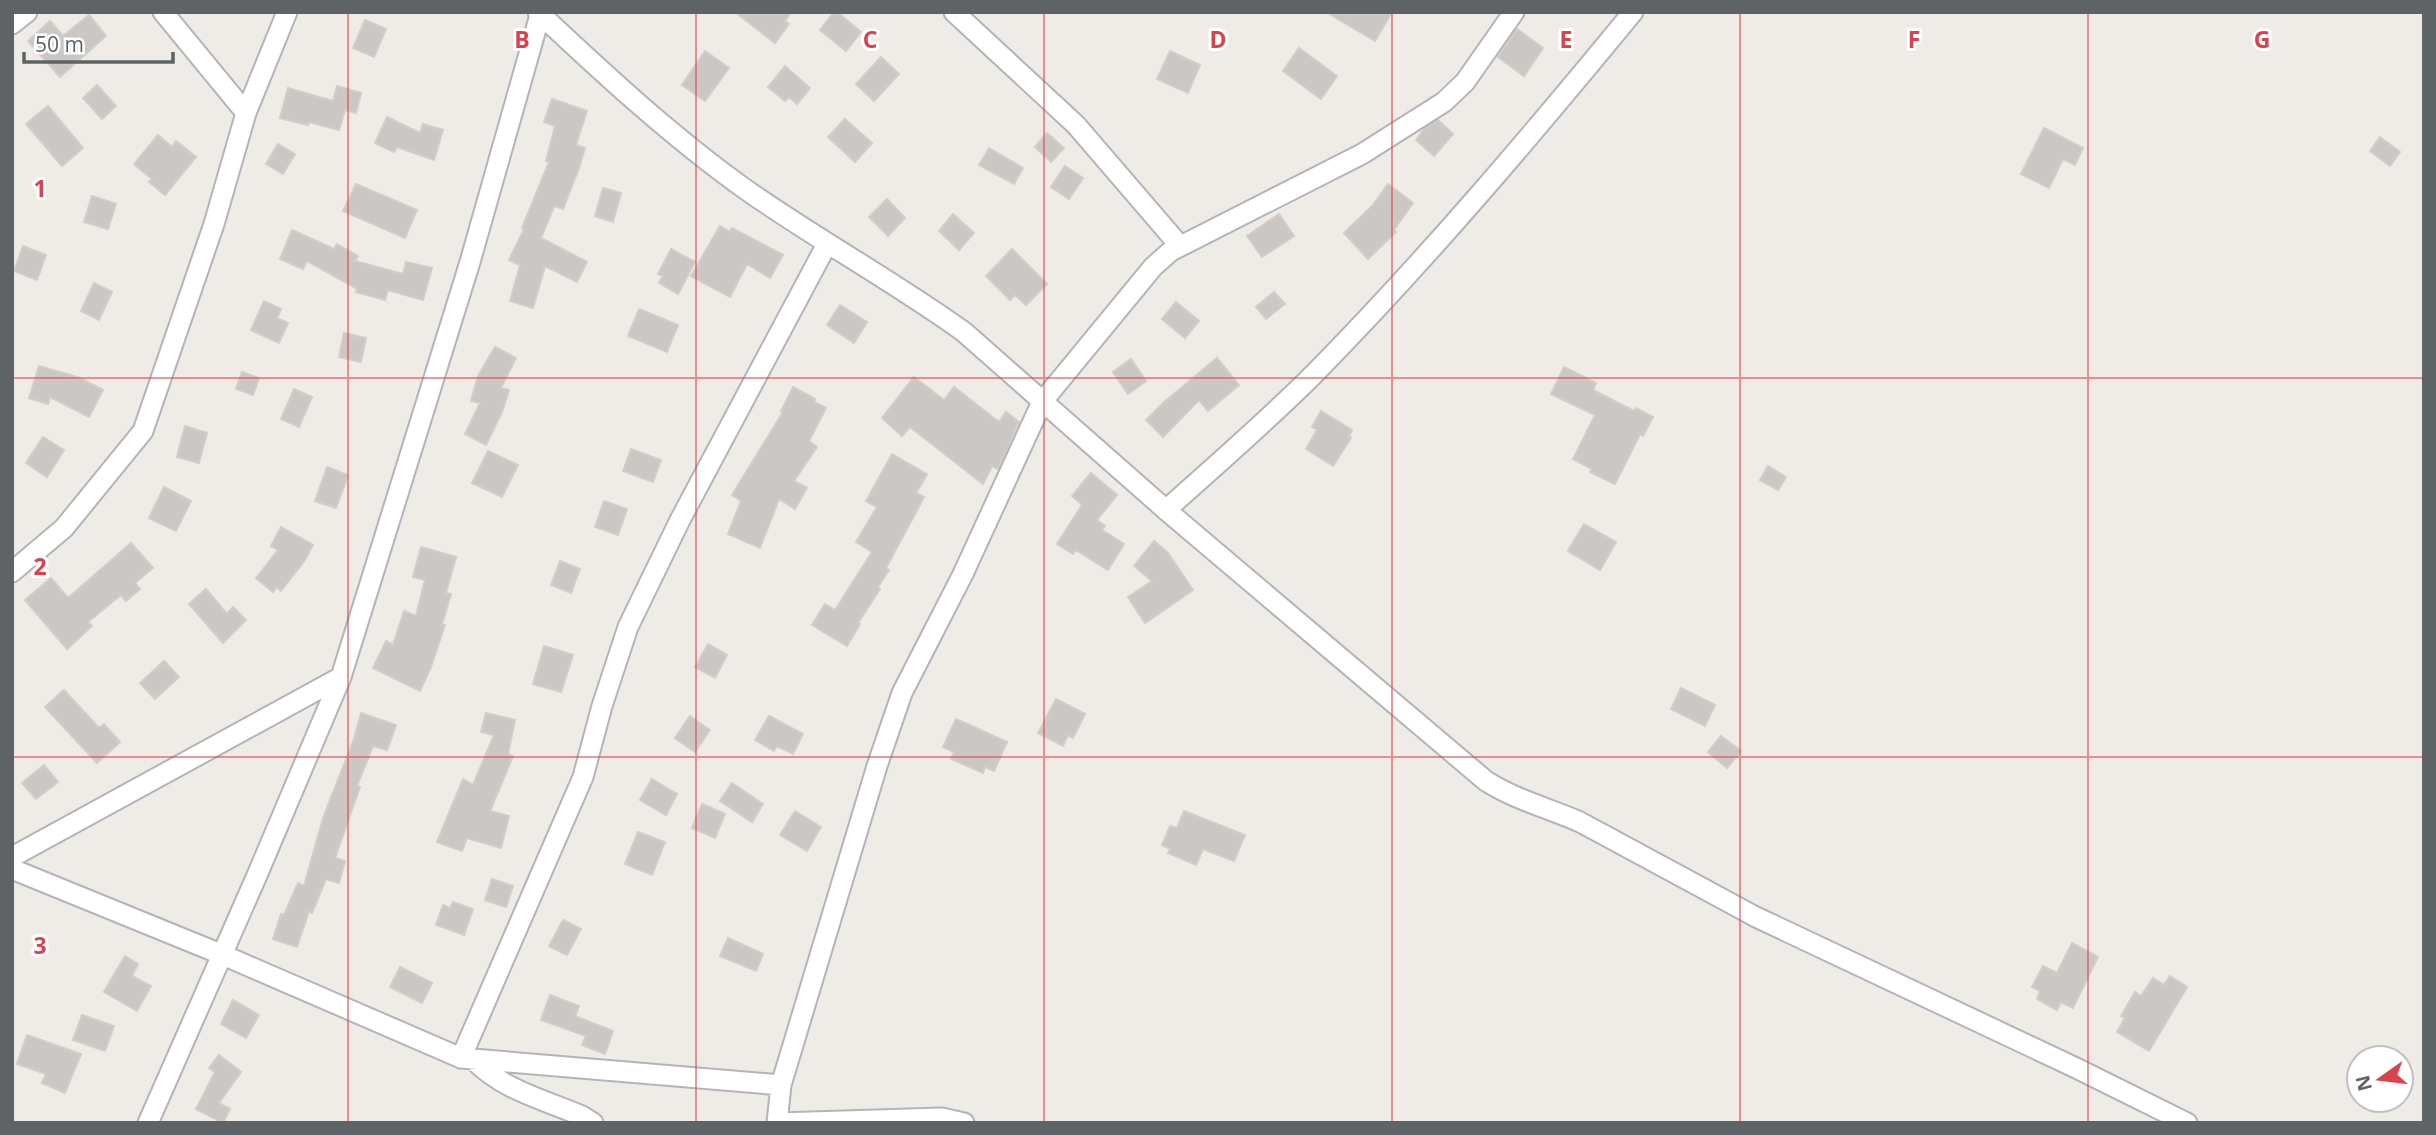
<svg xmlns="http://www.w3.org/2000/svg" width="2436" height="1135" viewBox="0 0 2436 1135" font-family="'Open Sans',sans-serif">
<style>
.building{fill:#cbc7c4;stroke:#d3cdc5;stroke-width:2}
.lines{fill:none;stroke-linecap:round;stroke-linejoin:round}
.minor-casing{stroke:#b2b5b8;stroke-width:23}
.minor{stroke:#fff;stroke-width:19}
.grid{fill:none;stroke:#db414e;stroke-width:2;stroke-opacity:0.55}
.grid-label{font-size:23px;text-anchor:middle;font-weight:bold;fill:#db414e;stroke:#fff;stroke-width:6;stroke-linejoin:round;paint-order:stroke}
</style>
<rect width="100%" height="100%" fill="#efece7"/>
<path class="building" d="M735 12H791L785 21 789 24 775 43Z
M834 12H837L861 32 846 51 820 30Z
M1326 12H1392L1375 41Z
M89 15 106 36 60 77 28 41 50 21 63 36Z
M365 20 386 29 374 57 353 48Z
M1517 29 1543 48 1524 76 1498 57Z
M1299 48 1337 76 1321 99 1283 71Z
M705 51 729 68 705 101 682 85Z
M1170 51 1200 65 1188 93 1157 79Z
M881 57 899 74 874 101 856 84Z
M785 66 810 88 797 104 789 97 785 101 768 87Z
M97 85 116 106 102 119 83 98Z
M337 86 361 93 356 113 345 110 339 130 309 122 308 125 280 118 288 88 333 101Z
M552 99 587 111 576 145 585 148 579 168 563 209 554 206 541 238 587 262 577 282 545 266 533 308 510 301 520 265 509 260 524 229 522 228 549 162 546 161 555 126 544 122Z
M48 106 83 148 62 166 26 124Z
M387 117 420 133 423 124 443 130 434 160 397 147 394 152 375 143Z
M845 119 872 143 855 162 828 137Z
M1438 120 1453 134 1434 156 1416 140 1425 128Z
M2044 128 2083 148 2075 165 2063 159 2049 188 2021 174Z
M1047 133 1064 148 1051 162 1035 147Z
M158 135 172 147 176 141 196 157 165 195 149 182 152 179 134 164Z
M2380 137 2400 152 2390 166 2370 151Z
M278 144 295 154 283 174 266 164Z
M989 148 1023 168 1014 184 979 165Z
M1065 166 1083 178 1069 199 1051 187Z
M356 184 417 210 405 238 343 211Z
M1388 184 1413 203 1394 230 1396 232 1368 259 1344 233 1373 205Z
M603 188 621 193 613 222 595 216Z
M92 196 116 204 108 229 84 222Z
M887 199 905 218 888 236 869 217Z
M953 214 974 233 959 250 939 231Z
M1279 214 1294 236 1262 257 1247 236Z
M720 226 730 232 732 228 783 255 770 278 747 264 730 297 691 276Z
M292 230 334 249 337 244 358 256 355 261 403 274 406 262 432 268 423 300 388 290 385 300 356 292 357 289 307 261 303 269 280 259Z
M23 246 46 255 37 280 14 271Z
M671 249 695 262 678 294 659 283 663 276 658 274Z
M1012 249 1047 284 1026 305 1015 295 1010 300 986 276Z
M94 283 112 292 99 320 81 311Z
M1274 292 1285 304 1266 319 1256 307Z
M264 301 281 309 277 318 288 323 279 343 251 330Z
M1176 302 1199 321 1185 338 1162 319Z
M840 305 867 322 854 343 827 325Z
M639 309 678 325 667 352 628 336Z
M344 333 366 338 361 362 339 357Z
M495 347 516 358 501 388 509 390 502 412 486 445 465 434 480 403 471 401 478 376Z
M1217 358 1239 385 1208 411 1199 400 1163 437 1146 420 1163 403Z
M1131 359 1146 381 1128 394 1113 372Z
M39 366 80 378 103 390 89 417 50 397 48 404 29 398Z
M1564 367 1596 383 1593 390 1634 411 1636 408 1653 417 1643 436 1640 434 1615 484 1590 472 1592 469 1573 459 1595 415 1551 394Z
M242 372 259 378 253 395 236 389Z
M914 377 944 400 954 387 999 422 1006 412 1019 422 998 469 992 466 983 484 910 427 902 436 882 418Z
M793 387 815 399 814 402 826 408 809 441 817 447 794 481 807 488 795 509 779 499 760 548 728 534 741 501 732 495 783 412 781 411Z
M294 389 312 397 299 427 281 419Z
M1321 411 1352 430 1349 436 1351 438 1333 466 1306 449 1317 430 1312 427Z
M185 426 207 433 199 463 177 457Z
M43 437 64 450 47 477 26 463Z
M631 449 661 460 653 482 623 471Z
M488 451 518 465 502 497 472 483Z
M892 454 927 474 916 493 924 497 886 568 889 570 878 587 880 589 858 623 860 624 847 646 812 625 825 604 835 610 872 552 856 542 877 507 866 501Z
M1768 466 1786 477 1778 490 1760 480Z
M327 467 348 475 336 508 315 501Z
M1091 473 1117 495 1097 520 1105 526 1102 530 1124 544 1108 570 1076 550 1073 554 1057 544 1082 505 1072 496Z
M164 487 191 501 176 531 149 518Z
M604 501 627 509 618 535 595 527Z
M1584 524 1616 542 1600 570 1568 551Z
M281 527 313 545 305 560 281 591 277 587 273 592 256 578 278 550 271 546Z
M1154 541 1168 553 1193 590 1145 623 1128 597 1152 581 1134 566Z
M131 543 153 568 135 583 140 589 126 601 121 595 88 622 92 626 67 649 25 600 51 578 68 598Z
M421 547 456 557 446 593 451 594 442 624 445 625 431 667 420 691 373 668 386 641 393 645 404 611 416 616 425 580 413 577Z
M560 561 580 569 571 593 551 585Z
M206 589 227 614 233 607 246 620 223 643 189 604Z
M708 644 727 655 715 678 695 667Z
M544 646 573 655 561 692 533 684Z
M164 661 179 677 155 699 140 683Z
M1681 688 1715 705 1705 726 1671 709Z
M64 690 99 728 104 724 120 742 97 763 45 707Z
M1056 699 1085 714 1073 738 1068 735 1063 746 1038 733Z
M361 713 396 725 387 750 373 746 357 786 360 787 335 858 345 861 339 883 326 879 312 913 309 911 297 947 273 939 281 914 284 915 298 883 304 886 323 818 354 739Z
M486 713 515 720 508 754 513 756 490 811 509 816 501 848 467 838 462 851 437 842 463 779 473 785 494 735 481 732Z
M690 716 710 730 695 752 675 738Z
M769 716 803 734 793 754 777 746 774 751 755 740Z
M956 719 1007 742 994 771 985 767 983 773 951 759 954 752 943 747Z
M1721 736 1741 751 1727 768 1708 752Z
M44 765 58 782 36 799 22 783Z
M652 779 677 794 666 815 640 800Z
M732 783 763 804 752 822 720 801Z
M702 804 725 814 715 838 692 828Z
M795 811 821 827 807 851 780 835Z
M1184 811 1245 835 1234 861 1203 849 1196 865 1168 853 1170 849 1162 845 1170 826 1177 828Z
M638 832 665 842 652 875 625 864Z
M492 879 513 886 506 907 485 900Z
M453 902 473 909 464 935 436 925 443 905 450 908Z
M563 920 581 929 567 955 549 946Z
M728 938 763 954 756 971 720 956Z
M2072 943 2098 957 2073 1008 2061 1002 2057 1010 2037 999 2040 991 2032 987 2043 966 2057 973Z
M125 956 138 964 132 976 151 986 137 1011 104 992Z
M400 967 432 983 422 1003 390 987Z
M2170 976 2187 987 2149 1051 2117 1032 2125 1018 2121 1016 2135 992 2141 996 2153 978 2164 985Z
M550 995 579 1006 575 1016 613 1031 605 1054 582 1045 586 1036 541 1020Z
M233 1000 259 1015 246 1038 221 1024Z
M82 1015 114 1026 105 1051 73 1040Z
M27 1035 81 1054 65 1093 42 1083 46 1074 17 1064Z
M219 1055 241 1072 219 1103 230 1109 223 1123 196 1109 215 1072 209 1068Z"/>
<g class="lines">
<g class="minor-casing">
<path id="minor" d="M163 12 246 113
M538 12C604 74 671 136 745 189 816 239 893 281 964 332L1166 510 1486 781C1516 800 1548 808 1580 822L1756 917 2074 1067 2187 1123
M954 12 1076 125 1180 246
M12 24 27 12
M1166 510C1216 465 1267 421 1314 374 1427 259 1531 136 1633 12
M12 572 64 528 143 431 214 224 246 113 287 12
M12 857 341 677
M12 869 223 955 461 1058 583 777 602 706 628 627 680 520 827 244
M461 1058 781 1085
M473 1059C502 1090 545 1100 582 1116L593 1123
M148 1123 258 873 341 677 470 262 540 15
M964 1123 942 1118 777 1123 781 1085 877 766 902 693 963 574 1042 402 1153 267 1171 251 1362 154 1444 102 1465 82 1514 12"/>
</g>
<use href="#minor" class="minor"/>
</g>
<path class="grid" d="M348 12V1123M696 12V1123M1044 12V1123M1392 12V1123M1740 12V1123M2088 12V1123M12 378H2424M12 757H2424"/>
<g class="grid-label">
<text x="522" y="48">B</text>
<text x="870" y="48">C</text>
<text x="1218" y="48">D</text>
<text x="1566" y="48">E</text>
<text x="1914" y="48">F</text>
<text x="2262" y="48">G</text>
<text x="40" y="197">1</text>
<text x="40" y="575">2</text>
<text x="40" y="954">3</text>
</g>
<rect width="2436" height="1135" fill="none" stroke="#5e6366" stroke-width="28"/>
<g transform="translate(2380 1079) rotate(256)"><circle r="33" fill="#ffffff" stroke="#bfc1c2" stroke-width="2"/>
<path d="M0-5L12 26L0 18L-12 26Z" fill="#db414e"/>
<text y="-10" font-size="19" font-weight="bold" text-anchor="middle" fill="#5e6366">N</text>
</g>
<path d="M24 52v10h149v-10" fill="none" stroke="#5e6366" stroke-width="3.5"/>
<text x="35" y="52" font-size="21" fill="#5e6366" stroke="#ffffff" stroke-width="5" paint-order="stroke">50 m</text>
</svg>
